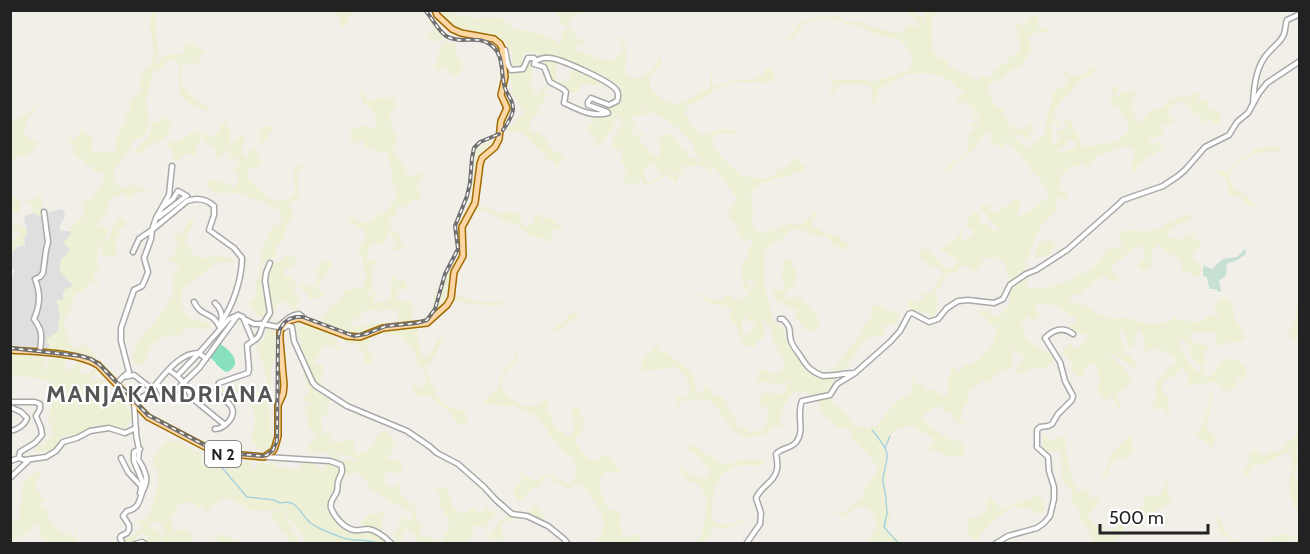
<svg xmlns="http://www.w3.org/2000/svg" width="1310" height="554" viewBox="0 0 1310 554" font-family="Cabin,sans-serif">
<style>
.residential{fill:#e0dfdf}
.farmland{fill:#eef0d5;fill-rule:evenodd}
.wetland{fill:#c6e0d4}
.pitch{fill:#88e0be}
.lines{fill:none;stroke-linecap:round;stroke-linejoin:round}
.stream{stroke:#aad3df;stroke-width:1.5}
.minor-casing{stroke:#a9a9a9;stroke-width:7}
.major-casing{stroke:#a06b00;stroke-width:8}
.minor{stroke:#fff;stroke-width:4}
.major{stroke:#fcd6a4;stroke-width:5}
.rail-casing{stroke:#707070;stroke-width:4}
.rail{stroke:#fff;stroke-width:1.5;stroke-dasharray:4.5;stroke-linecap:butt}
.labels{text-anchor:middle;stroke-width:4.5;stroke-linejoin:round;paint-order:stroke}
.shield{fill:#fff;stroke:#646464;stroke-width:1.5}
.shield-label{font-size:16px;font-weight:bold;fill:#222}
.district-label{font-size:24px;font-weight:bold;letter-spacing:1.5px;fill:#555;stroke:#fff}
</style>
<rect width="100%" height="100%" fill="#f2efe9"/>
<path class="residential" d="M61 209 64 211 65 216 60 225V229L64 231H69L72 233 64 243 70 248 69 252 61 260 60 271 74 286 65 290 63 293 64 300 57 301 60 315 58 331 51 337 48 352 11 348 10 278 15 271 11 268V257L13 251 12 248 16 249 18 246 25 245 24 237 27 228 24 221 25 216 32 213 40 214Z"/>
<path class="farmland" d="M153 11H157L155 26 157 33V44L159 54 155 62H159L162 57 167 55 183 53 185 50V44L189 43 198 47 206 53 201 56 198 64 186 63 184 64 182 68V84L191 96 207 106 208 108V111L194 106 179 95 180 71 178 62 171 59 162 68 154 71 151 77 150 88 147 96 146 104 150 121 145 135 134 140 127 154 113 171 115 181 119 187 123 188 133 184 151 192 135 193 128 199 123 193 114 198 111 197 106 214 96 226H100L109 230 105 239H101L102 243 109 238 113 226 116 224 119 217 126 221 125 229H120L118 237 116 238 115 244 117 248V256L114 257 107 255 101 256 103 250 101 249 102 244 97 254V261L100 269 98 270 96 269V272H94V276L99 286H96L95 284 90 281 86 289 75 294 68 316 66 317 64 324 71 345 75 348 86 344 98 360 97 361 81 355 48 352 49 345 46 342 47 339 58 331 60 315 57 300H64L63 293 65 289 74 286 60 272 61 260 69 252 70 249 63 242 72 234 69 231 72 226 83 217V202L92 199 104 179 105 174 93 171 92 167 85 165 82 158 76 157 74 154 73 147 68 137 74 140 80 132V129L84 133 91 135 94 138 91 149 95 153 116 151 115 142 121 128 125 123V115L131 109 130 103 132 98 137 95 140 90 141 75 144 70 151 66 152 64 154 47 151 42 152 33 149 25Z
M353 11 351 15 348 16V21L343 27 340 25V18L332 11Z
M437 11H450L459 17 466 16 477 19H481L483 17 501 18 513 28 541 34 551 38 560 45 564 29 569 27 572 29 577 38 584 41 585 43 584 46 579 44 575 49 588 55 593 54 594 56V59L597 58 612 61H614L622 51V45L619 39 621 37 626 43 625 48 627 58 625 64 626 73 628 76 637 79 643 76 651 70 656 64 658 58 660 57 662 62 650 77V87L653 92 664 100 677 104 696 96 701 91 710 89V76L714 69 712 77 713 84 715 86 737 80 755 79 761 75 768 68 771 69 775 78 770 82 763 84 758 81 750 83 738 82 716 89 713 90 708 96 691 104 686 110 685 113 694 129 703 135 722 129 735 130 736 132 733 134 717 133 713 137V145L723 159 742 176 766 179 773 176 777 170 786 167 795 157H796L794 159 796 161 797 158H800V163L805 165V169L802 173 797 172 784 178 778 177 771 181 764 182 751 192 753 211 752 224 758 233H763L771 231 788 223 803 224 813 213 820 211 812 220V225L825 233 835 235 841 238V241L849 244 846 249 843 250 840 247 834 246 826 235 822 237 817 236 803 230 791 229 779 242 775 241 765 250V288L774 322 782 327 786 339 788 342 790 340 812 375 823 378 830 374 846 352 859 337 865 323 870 319 872 314 870 311 873 305 880 306 890 312 896 310 899 312V316L897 318 898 321 886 326 884 328 885 331 883 336H878L867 339 860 346 848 365 834 376 833 384 828 396 831 401 848 416 856 426 870 428 879 424 882 418 899 399 910 394 913 386 914 380 911 374 913 372 917 383 923 384 925 390H934L942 396 946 395 949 389 947 380 951 373V368L954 367 956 371 959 372 963 366 967 364 970 365 978 360 993 344 997 328 990 324 980 313 979 311 987 310 995 317H998L1008 307 1012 285 1025 276 1027 278V286L1030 289 1051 287 1054 285 1068 281 1080 274 1087 272 1094 266 1098 264 1101 258 1105 257 1104 253 1108 248H1118L1123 246 1120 241 1121 238 1118 234 1122 231 1139 230 1142 232H1145L1162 227 1167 223 1181 217 1185 213 1193 217 1189 220 1169 230 1167 235 1169 238H1173L1178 240 1193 232 1195 233 1191 236 1190 238 1192 237 1196 240 1199 239 1201 241 1200 246 1195 250 1196 252 1195 255 1191 254 1190 255 1200 265 1202 270 1199 278 1193 275 1187 270 1185 273H1180L1183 264 1178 258 1168 253 1159 245 1153 249 1151 262V267L1146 270H1141L1137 265 1144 259V250L1143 247 1139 246 1132 249 1114 265 1112 269V272L1119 276 1116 282H1114L1106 277 1102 276 1094 281 1088 288 1083 290V294L1070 295V301L1092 308 1095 314 1103 315 1112 319 1126 317 1142 323H1163L1171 321 1175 316 1177 317 1179 320 1198 322 1205 319 1209 315H1215L1217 318 1218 316 1214 307 1220 299H1229L1235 313 1233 316 1236 322 1241 327 1246 338 1244 341 1227 343 1220 346 1216 342V334L1214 333 1194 332 1190 334 1189 336 1193 342 1210 346 1209 349 1204 351 1206 360 1203 366H1200L1191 357 1190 349 1192 347V345H1188L1181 338 1178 339 1184 356 1192 367 1199 373 1202 367H1204V373L1207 376H1211L1224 359H1236L1239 360V364H1246L1245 379 1243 381 1240 377 1235 375 1234 377 1236 379 1238 384 1227 392 1220 388 1217 381 1188 386V375L1182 367 1178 372 1172 377 1166 379 1162 384 1161 392 1169 397 1167 403 1170 413 1167 414 1162 408 1151 410 1150 407 1156 399 1155 382 1166 372 1169 367 1176 363 1177 360 1171 355 1158 349 1157 345 1155 346 1156 349 1154 350 1152 349 1146 352 1143 351 1145 343 1140 330H1138L1134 339 1137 343 1135 346 1131 347V349H1128L1125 335 1123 330H1121L1119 336 1122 339V346L1125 348 1123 355 1125 356 1128 354 1130 355 1138 365 1135 368 1106 350 1125 369 1132 379 1128 387H1125L1122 391H1118L1117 398 1120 403 1121 408 1119 410 1111 396 1108 399 1105 400 1097 391 1099 384V374L1095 364 1091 362 1085 368 1082 376 1078 377 1071 371 1072 369 1071 363 1066 355 1061 354 1063 349 1068 347V343H1071L1073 348 1083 345 1088 336 1086 334 1079 333 1069 327 1075 323 1076 319 1056 305 1039 304 1034 305 1039 314 1038 317 1033 321 1028 315 1020 326 1024 329 1023 334 1025 338 1028 340 1030 343 1054 356 1053 361 1046 369 1033 367 1028 372 1018 374 1016 373 1017 368 1024 357 1017 350 1014 349 1012 359 1014 364 1011 368 994 375 989 383 982 381 975 387 969 390 967 393 970 401 969 403 964 404 962 416 959 419 964 423 963 425 955 422 951 413 945 412 944 408 942 407H935L923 415 922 418 933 429 949 439 965 443 964 452 962 455V458L961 459 952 454 950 457H949L935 450 930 453V447L934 441 933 438 913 426 900 428 894 431 888 440 886 448 888 459 885 465 887 477 884 483 887 489 888 507 891 516 886 529 899 540 902 543H868L877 525 874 515 870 509 864 507 855 508 845 518 842 514 836 515 835 513 847 511 853 504 863 497 864 489 878 471 875 464 866 452 855 441H852L850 437 853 433 845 427H842L840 429 837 428 832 422 824 416 818 404 822 398 815 397 805 392H793L784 405 781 413 780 419 783 429 773 426 768 432 762 435 746 438 732 430 715 405 707 399 704 401 693 399 686 400 681 402 679 407H676L677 402 675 397 687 398V395L690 390 686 376 678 368 671 367 663 369 642 372 643 355 650 354 655 346H659L661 348 658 350V352H665L671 356 683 366 693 373 697 393 701 394 703 388 707 386 714 395 724 398 736 421 737 426 746 429 751 433 754 431H763L768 417 769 410 760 405V400L762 394 768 392 780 395 785 391 788 381 776 386 772 383 765 382 757 383V377L759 370 762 369 772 373H777L785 368 782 358 772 339V332L765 321H762L766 334 753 347H748L739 342 742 338 738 333 737 326 731 322 729 315 732 313 729 308 724 305 711 304 704 298 692 292 688 289 711 299H722L724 297 726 294H729L734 300 738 297 739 299 744 300 753 285 754 280 749 279 746 280 747 283H750L748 290H745L741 280 742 270 741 265 744 263 745 259 748 258V251L752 245 751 239 749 238 745 243 739 235 737 227 730 219 727 218 733 203 737 199 721 176 714 167 708 164 712 170V173L709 171 708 169 704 168 697 164 694 166 681 167 683 173 681 174 675 173 679 177 676 183 674 182V180L669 178 667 175 669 173 668 171 664 177 652 184H644L641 179 635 186 624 182 623 175H628L629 173 625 170V165L621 163 623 153 612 147V141L621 124 630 122H622L617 115 589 103 591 101 609 106 615 103 619 93 584 68 574 66 561 59 544 56 537 53 531 52 525 54 522 60 523 66 516 68 512 63 513 54 503 41 495 37 460 31 452 28 441 18ZM642 107 669 121 672 125 678 129 693 145 694 152 697 155 698 158 703 162 699 161 692 156 690 158 688 157 687 155V151L680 147 674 137 669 133 666 135 663 134 657 141 661 147 659 156 657 157 654 155 652 156 645 146 639 142 640 137 644 134V132L636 136 632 134 635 122 631 121 633 116 636 117 639 115 651 116ZM653 162 660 174 661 177 656 178 648 184 643 170ZM745 316 747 318 745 321 752 322 755 320 757 322 753 326V331L746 334 743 337V328L741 323Z
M556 11V10L588 11 573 16 569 21V25L563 26Z
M902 11H912L916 12 917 16 920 14 925 25 924 17 927 11H939L934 14 931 19 933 51 938 58 948 61 949 66 953 68 964 74 966 73 977 81 980 77H991L994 73V71L1001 65 1008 63 1009 55 1013 57 1019 51 1020 39 1018 37 1016 23 1026 27V22L1033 13 1038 17V25L1039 28 1042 29 1049 27 1050 30 1048 32 1034 33 1031 35 1029 39 1031 45V50L1021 67 1012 69 1002 79 989 84 988 87 991 98 997 109 1001 107 1004 110 1003 114 1007 119 1010 130H1012L1014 128 1011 122 1021 132 1022 129 1026 128 1028 123 1031 125 1034 130V133H1029L1031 143 1027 138 1019 135 1015 134 1013 137 1028 148 1031 149 1034 142 1045 134 1046 118 1051 106 1050 104 1052 103 1053 93 1060 86 1063 88 1066 86 1068 81 1067 77 1062 72 1063 71 1066 70 1071 76 1074 74 1075 76 1086 73 1087 70 1091 67 1096 69 1093 73 1083 78 1076 83 1075 89 1064 97 1054 112 1056 120 1060 122 1057 127 1055 120 1049 125 1053 129 1051 132 1053 145 1057 143 1060 137 1057 133V130H1067L1066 123 1063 121 1065 120 1072 122 1074 128 1073 130 1077 133 1083 147 1109 143 1118 140 1127 133 1129 130 1128 122 1126 121 1125 117 1119 113 1120 110 1118 107 1117 106 1113 107 1110 102 1113 93 1111 88 1113 87H1119V90L1116 94 1118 97 1120 96 1121 92 1137 91 1128 109H1130L1131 104 1133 103 1132 110 1134 112 1136 121 1138 122 1142 121 1149 113 1150 110 1164 108 1167 101 1180 96 1184 97 1181 101 1172 104 1169 109 1168 112 1170 117 1174 118 1175 121 1168 126 1158 124 1163 130 1164 134 1160 138 1157 136 1153 138 1149 137 1148 139 1152 144 1155 145 1157 142H1159L1164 149H1161L1153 155 1150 154 1143 162 1137 166 1138 169 1137 171H1132L1131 167 1135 154V151L1129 147H1121L1096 157 1092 162V165L1088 167 1082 165 1084 162 1083 161 1077 166H1070L1066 173 1063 172 1058 191H1066L1068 198 1065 202 1062 196 1059 197 1056 201 1057 210 1041 226 1034 240 1027 261 1023 263 1027 265 1026 268H1024L1025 273 1011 284 1004 263 997 255 994 259 986 258 982 259 983 264 978 268 976 272 966 266H960L956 273H949L946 275 942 284 935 292V294L938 298 936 309 937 312 930 319H929L931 313V312L928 313 922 311 912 312 908 306 910 299 917 301V304L920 300 923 301 925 298 921 295V293L924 292 926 294 930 293 935 287 943 273 937 266 932 268 924 260 920 259 921 250 929 249 930 251 945 269 953 267 959 261 940 249 955 240 960 233 959 228 962 231 961 238 966 240 968 237H972L974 231 967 226V219L974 212 979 216 980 223 988 224 994 231 999 230 996 225 988 220 987 213 981 211 980 205H989L991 208 990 210 994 212 995 214 1003 207 1008 206 1011 202 1017 199 1021 206 1019 209V213L1017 215 1019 216 1034 209 1042 201 1048 198 1049 194 1044 187 1039 177 1030 171V166L1023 159 1018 151 1001 141V142L1005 145 1004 148 992 144 991 142V132H985L972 152 964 159 958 160 948 172 946 171 948 166 955 160 965 155 968 152 969 133H971L977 126 979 128 981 124 978 125 977 123 975 128 970 126 972 122 975 123 976 120H973L975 115 973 113 971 114 969 110 974 111 977 119 979 120V114L968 102 970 106H969L963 101 960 103H955L957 96H958L961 97V95H963L965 92 962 90 960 91 954 83 938 75 923 73 908 74 881 87 878 89 875 104 872 102 871 87 866 85H840L836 87 835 93 828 96 833 89 832 82 829 76 830 75 836 80H864L873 82 909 70 912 63 910 53 906 46 901 41 894 38 881 36 856 25H845L841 21 821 18 803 24 796 36 790 40H786L792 34 799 22 819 17 823 15 829 18 840 16 846 22 860 21 867 25 891 32 905 33 904 28 913 24 916 28H919L920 27 915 19 911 15ZM1069 139 1077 142 1075 148 1053 154 1066 145 1067 141Z
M430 21 443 35 441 42 438 41 436 43 435 40 427 38V30L432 34 435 32 434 29 429 24Z
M445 41 452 43H456L455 50 456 54 463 65V68L456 77H453L445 67 443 66 439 71 434 69 440 48Z
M543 59H552L557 62 555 66 557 70 555 81 557 82 569 81 570 79 569 73 576 68 610 86V87L597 84 591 85H580V88L576 93 572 92 569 94V97L571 98 569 104 566 103 567 89 563 88 559 84 553 83 540 66Z
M527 65H532L533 74 531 76 530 84 532 87 535 96 539 94 540 89 544 85 549 88 548 90 545 89 542 91 544 94H548L545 97 542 96 543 98 545 100 543 104 539 106 538 110 541 114H537L531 120 529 130 532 133 538 132 548 140V144L552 150 560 153 563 156 565 162 561 160 557 167 555 166V162L547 160 542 151 535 147 532 142 522 132 518 131 512 133 507 132 505 130V128L513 125 515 121 524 113 518 101 510 92 513 86 509 75 510 72 511 70H523Z
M359 91H366L365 98 372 101 382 97 388 100 391 95 393 96 396 102 395 107 394 110 390 111 389 114 392 127 398 139 392 150 396 154 402 163 406 171V173L410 177 420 172 425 175 417 185V189L422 194 419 200H413L404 207H397L396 216 390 217 389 219V224L393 232 399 233 401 241 406 246 398 251 392 249 397 242 394 239 393 235 388 232 387 235 386 240 380 246 376 242 371 244 366 257 367 260 370 259 376 262 375 265 372 267 373 283 371 291 367 293V296L376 291 373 302 376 303 387 300 392 296 390 293 392 277 396 274 397 276 396 282 404 280 407 286 405 289 398 290 397 299 401 301H410L414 307 412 316 416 322 400 323 396 310 384 309 378 312 371 309 362 312 361 315 362 316 349 323 353 326 360 327 370 323H389L357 335 349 334 325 324 323 322 322 319 318 317 324 315 329 307 338 303 343 293 345 291 354 288 361 289 364 283 367 274 363 269V256H360L358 255 360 247 364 243 365 232 357 226 352 223 349 220V218L352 216 360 222 369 223 378 215 386 212 398 194 395 191V186L392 183 393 173 387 153 382 151 377 152 372 148 367 149 362 141 353 144 351 142 350 136 352 128H356L361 125 371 128 376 127 375 116 372 109 361 101 362 96 359 93Z
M1204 91 1198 96V99L1199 101 1208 99 1209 101 1207 106 1211 110 1220 112 1222 119 1219 123H1214L1209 119 1206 123 1202 122 1201 116 1192 112 1191 108 1182 101 1184 98 1190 96 1193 93Z
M39 104 35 111 28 117 23 133 29 139 36 140 39 144 29 155 24 157 19 155 11 162V123L20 118Z
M609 114 617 117 613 128 603 142 595 147H594L596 140 589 133 591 131 587 129V126L593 124 594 116Z
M164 116 167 119 171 125 169 133 164 139 150 145 138 155 135 150 147 139 151 131 152 123 159 121Z
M227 119H228L227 123 230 132V143L224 154 219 156 218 161 215 157 216 149 207 144 202 135 206 133 211 138 215 136 220 130 221 125Z
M269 125 273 128 266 140 260 145 259 142 261 136 258 131Z
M198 131 201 141 198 144 195 155 194 156 185 154 175 162 173 159V150L168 146 169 141H179L192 132Z
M243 134 246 136 241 150 244 158H246L249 156V151L256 148 258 151 257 155 263 163 255 168H249L247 177 261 192 274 201 282 200 293 197 294 195 295 185 293 178 294 171 293 167H297L300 164 305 165 297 174 299 181 297 189 300 195 298 198 289 205 294 212 292 218 286 226 283 240 276 247V256L265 261 262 266V275L266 305 270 314 264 320 257 315 250 306V302L252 299 257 297 256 291 257 287 254 283 260 275 259 270 261 257 260 254 272 227 278 225 282 220 279 210 258 200 250 198 242 194 235 193H217L208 188 206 185 210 180 220 181 234 187 237 185 239 177 233 169 235 166 241 167 238 164 239 161 237 158 229 157 231 153 227 151 231 144Z
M494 139V141L480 153 474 187 473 204 467 213 460 244 457 229 458 223 469 204 474 175 475 152 481 145Z
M1266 147H1281L1280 151 1283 154 1274 151 1253 154V155L1249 157 1242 159 1233 167 1230 172 1229 179 1234 188 1248 197 1254 204V207L1248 205 1242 199 1228 194V185L1225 177 1219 175 1217 172 1219 170 1227 173 1238 159 1250 154 1255 149Z
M40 194 42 196 43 208V213L40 216 37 215 36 212 33 214 31 213 32 206 26 202V200H29L37 197Z
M14 196 22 203 18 214 11 213V198Z
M476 202 480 206 491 209 502 214 510 211 520 214 522 216 521 220 519 222 526 226 534 224V217L543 214H544L540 222 548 217 564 227 560 229 551 230 550 233 553 239 548 242 542 238 529 235 518 225 506 221 488 212 482 211 473 213Z
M191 219H195L187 235 186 242 190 249 195 256 207 259 212 256 221 255 232 259 234 260V263L222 262 215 264 183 289 181 298 183 310 187 316 191 319 208 323 211 325 208 329 186 328 184 332 179 336 175 335 165 336 152 344 144 364 139 365 134 362 132 356 138 341 165 309 174 291 172 287 174 280 173 275 178 273 179 270 175 262H170L168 259 169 257 174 256 175 250 178 245 177 241 174 238V235L181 234 183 229Z
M20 222 19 225 27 228 26 235 24 237 25 245 18 246 16 249 12 250 11 257V241L20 235 18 232 12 230 13 228 11 223 12 224Z
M1047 238 1053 241 1056 247 1051 250V255L1039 257 1036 259 1035 252 1039 242H1045Z
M288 253 297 259 296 262 295 267H292L290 269 285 268 283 271 287 278 293 276 292 280 298 285 293 290 295 294 299 295V302H295L294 303 299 309V312L291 310V306L285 302 281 301 278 302 276 310H271L267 293 268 288 266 280 270 265 282 260Z
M788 258 793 262 791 265 796 269 797 273 795 282 793 284V288L786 290V298L790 299 800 296 804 300V304H809L811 310 817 315V318L820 321 818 324 820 326 813 332 807 331 795 318V314L798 312 797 309H789L781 300 779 301V304H778L774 297 773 290 777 289 779 291H782L784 289V282L781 281 784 261Z
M323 259 326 261 329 260 333 265 329 268 317 289 324 294 325 296H321L315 299H310L303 290 299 288 300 286 302 283 312 287 316 284 318 275 315 272 318 270 320 264Z
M459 259 457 263 454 266 449 299 437 314 424 322 430 316V313L433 309V295L437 290 440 289 452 264Z
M454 293 460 295 465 298 480 302 503 301 499 306 467 304 453 299Z
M1299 299V333L1294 341 1290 338 1288 333 1293 326Z
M576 313 579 314 578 317 566 324 564 328 560 329 557 332 552 330 557 325 562 324 564 320 571 314Z
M298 319 334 333 331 336 337 340 336 345 341 347 342 349 339 350 327 345 322 347 314 363 316 365 321 363 323 367 322 369 325 375 321 377V381L317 386 314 383 299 349 302 341 299 339 296 328 294 326 296 323 301 326 304 327 305 325 301 323Z
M268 326 276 328 277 348 275 362H273L271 365V390L269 404 270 427 275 442 272 448 264 453 250 439 254 427 255 415 253 409 243 396 230 391 222 396 220 389 222 384 224 389 229 386 235 388 240 385 244 382 248 388 255 390H265L267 378 263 372 264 366 256 348 265 337 266 330Z
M414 327 419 330 417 336 422 356H425L426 357 429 356 434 348 436 340 441 337 443 338 439 349 434 356 428 366 426 367 424 364V366L430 379 431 384 437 391 435 392 433 390 438 398 447 406 465 411 468 425 465 424 463 426 457 423 447 409 440 405 429 395 422 397 412 392V387L415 384 420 388 425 386 426 378 425 373 417 363 416 355 414 351 401 336 381 334 371 338 367 347 368 351 374 357 372 359H369L372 363 370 365 364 362V352L359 350V345L355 343 350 344 342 340 344 337 352 339 359 340 387 329Z
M10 352 41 356V358L45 359 43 369 45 371 50 357 68 358 65 363V368L68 370 74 368 79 360 83 365 78 371 83 374 89 373 97 366 100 370 90 379 93 382 97 378 100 382H102L107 376 108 377 102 385 104 386 109 379 112 381 104 392 109 395 116 392 119 395 133 416 125 429H121L114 425H95L76 437 67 439 66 436 61 439 57 448 42 452H34L36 447 45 444 53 433 48 419 53 398V385L48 381 11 374Z
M517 352H518V358L517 363 508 370 502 378V385L506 395 522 406H537L544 400 549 402V404L546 410 550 415 556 429 569 436 572 434 575 424 571 413 573 407 575 405 580 409V414L584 419 583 427 584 430 579 433 575 441 583 454 590 460 595 461 604 455 611 457 613 462 619 470 620 471 618 472 610 473 605 471 599 481 602 496 605 504 610 510 622 512 619 522 622 532 621 538 639 534 641 535V537L639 541 631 543 611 544 607 541 593 540 601 536 603 530V521L601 512H599L595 505V500H592L588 491 582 485H576L569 490 562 486 560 484 554 483 551 478 546 477 541 482 542 486 532 488 520 501H518L514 496V489L524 479 520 475 521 473 536 481 545 475H549L571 485 574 478 577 475 573 458 565 453 551 437 546 428 535 415 514 406 492 405 487 404 484 402 486 398 498 389 502 373 505 368 513 362Z
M304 369H306L313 384 318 390 326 396 334 399 326 405 330 414 321 416 322 431 321 433H329L331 436V441L339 443 346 440 350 441 354 439 355 453 357 455 364 451 366 452 372 447 378 434 382 431H386L395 441 394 444 391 448 393 453 386 457 391 461 396 459 398 460 403 468 399 475 393 471 386 472 383 482 392 488 398 484 403 487 400 490V493L404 498 410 501 409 512 368 488 367 481 357 472 348 475 345 474 344 472 347 469V466H343L340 463 349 459 357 463 356 458 339 453 340 458 336 461 332 458 331 455 329 454 322 452 317 454 305 449 317 436H315L313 431 308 428 307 417 308 414 305 412 306 406 313 404 308 402 305 403V400L303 398 309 392 303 372Z
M1209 389 1212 393 1213 399 1206 425 1208 430 1215 436 1214 445 1212 448 1207 444 1203 439 1197 438 1195 435 1202 425 1207 410 1209 406 1210 397 1207 391Z
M1299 419V443L1297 446 1296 451 1299 464 1296 467 1294 475 1299 484V508L1298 510 1293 507 1294 503 1290 496 1289 481 1292 468V460L1289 452 1284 453 1265 464 1258 463 1254 465 1251 469 1249 477 1246 476 1243 470 1249 463V454L1253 451 1261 452 1264 456 1275 451 1283 450 1285 442 1293 439 1297 433 1298 422Z
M1042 433 1051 441 1058 437H1062L1066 434 1065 441 1070 472 1074 483 1077 486V490L1080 492 1086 489 1090 493V498H1094L1097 495 1100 496 1095 507 1091 510V513L1087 515 1096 527 1101 526 1109 532 1112 531 1116 527 1119 518 1125 519 1130 513 1132 508H1139L1145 506 1144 496 1149 495 1155 497 1161 494 1163 491 1164 485 1166 480 1169 478 1170 480 1167 486V490L1173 501 1149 515 1142 517 1134 516 1130 517 1128 523 1124 527 1120 536 1114 543H1094L1089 531 1080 519 1079 515 1081 511 1078 510 1072 502V491L1066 486 1061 477 1063 462 1060 456V451L1052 450 1049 454H1046V450L1042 446V442L1044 437Z
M1131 433 1133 438 1131 445 1133 450 1132 453 1124 459H1117L1113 462 1103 481H1101L1113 452 1123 443 1125 440 1127 439Z
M183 440 184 441 183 445 200 453 202 457 200 465 213 467 217 465 222 467 225 473 226 472V468L228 465 237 462 245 463 249 459H253L251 467 254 470 258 463 261 461 267 465 270 462H274L275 467H284L291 469H299L303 461H317V467L320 469 323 468 327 462 338 464 341 468 342 472 336 482 335 493 330 500 341 528 348 531 353 534 357 532 369 530 381 535 389 543H306L299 530 282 510 277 508 271 511 252 510 231 499H223L211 506 210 510 204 512 202 505 199 509 195 506 194 502 179 504 170 520 173 524 174 532 183 529 191 532 192 538 188 543H165L163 538V528L161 524 157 522 150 524 149 527 158 531 162 536 161 543H148L147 542 148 536 142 533 131 543 124 544 126 538 133 535 143 527 139 523V520L146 518 150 512 159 482 158 473 153 464V458L165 442 172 441 180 442Z
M693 444 697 446 704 453 723 464H728L743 459H759L764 462 763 464 759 466 743 465 734 467 721 475 715 488 712 505V516L714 521 718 524H727L735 523 748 520 749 521 726 528 713 527 710 529 712 536 705 540 702 543H695L702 536 703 527 706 513 707 499 700 486 695 483 685 482 686 477 677 468 680 467 690 474 703 479 706 478 710 473V470L699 457 694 453 687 450V449Z
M41 471V474L36 480V488L45 501 44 502H39V506L46 508 48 516 52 524 61 533 69 534 73 538 75 535 77 528H78L75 543H44L48 540 40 536 41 532 39 528V525L34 523 30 531 24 535 21 534 16 540 11 541V515L16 521 19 519 20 512 18 508 21 503 23 483 34 472Z
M440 487 448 489V494L451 498V506L460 513H466L472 508 478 512 483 511 487 507 483 502V500L488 505 489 512 497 510 492 520 486 524 489 534 487 533 485 528 477 525 474 526 472 528 474 536 465 542 442 543 443 535 447 532 449 526 448 518 440 506V496L436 491 435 489Z
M1036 495H1038L1045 500 1043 505 1045 510 1042 514 1036 513 1027 508 1014 507 1007 510 991 523 977 540H975L969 536 967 525 968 522 970 518H974L986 512 987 507 986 502 987 498H991L1000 508H1003L1030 499Z
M413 502 415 505 416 518 420 523 424 524 420 532 422 537H429L435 541 436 543H414L417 540 415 535 406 529 402 534 403 537 400 542H397L395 537 392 535 396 532 398 525 403 523 401 521 397 522 401 517 412 522 411 506Z
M535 503 538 504 537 508 542 510V515L544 517 541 522 527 515Z
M276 510 283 512 287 521 292 528 290 531 294 532 299 540 295 543H289L287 534 283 533 278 528 280 526 279 524 272 519V514Z
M1212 511 1223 523 1224 531 1234 540H1238L1239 543H1234L1226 536 1219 533 1218 523 1216 518 1212 513Z
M381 512H383L386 516 381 519 383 522 382 529 384 535 362 528V526L364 524H361V522L365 519 366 516Z
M511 515 522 516 506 522 501 525 502 532 504 537 502 542 497 539 492 540 489 537 502 518Z
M1281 534 1299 537V540L1290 539 1280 542 1272 539 1268 543H1263L1267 538Z
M214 535H222L245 543H221L219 540 213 538Z"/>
<path class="wetland" d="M1244 250H1246V254C1242 257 1238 260 1233 262 1232 262 1230 262 1228 263 1223 269 1232 275 1219 280L1221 291 1219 292 1215 289H1210L1208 284 1207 277 1203 276V268L1204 266 1212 269 1223 259 1237 257Z"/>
<path class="pitch" d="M219 343C229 349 245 364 227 372L224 371 216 364V363L209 356Z"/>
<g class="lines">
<path class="stream" d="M872 430C877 436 886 446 887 454 888 460 883 473 883 481 883 486 886 493 886 499 886 503 887 509 887 513 886 518 885 522 884 527L899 544
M885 448 890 436
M218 463 247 497 274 500 280 503C299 498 300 516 312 524 315 527 342 538 347 539 358 541 368 539 379 544"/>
<g class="minor-casing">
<path id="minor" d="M503 49 505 50 508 65 511 70 523 69 528 58H534L535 61 534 64 544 67 550 82 563 89 566 92 564 103C580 110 590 117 608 113
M535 61C540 59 544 57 549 58 559 58 613 82 617 91 619 95 618 97 617 101L609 105 591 98 588 102V105L607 112
M1253 103C1254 86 1256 65 1269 52 1274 46 1281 42 1284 34 1286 29 1285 24 1287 20L1300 14
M164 206 173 199 178 191 187 196
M159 217 186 196
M133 252 139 239 152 230 156 218 169 195 172 166
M194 302C202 318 212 311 219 326
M215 303C220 308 223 314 221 321
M238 315 243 317 253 341C260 338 261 330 263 324L278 327C285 321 290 315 299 314L304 318
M780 319H783C793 330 788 330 791 341 793 347 798 352 801 357 807 367 812 372 823 376 828 375 831 376 836 375 842 374 847 373 854 373
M246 320 254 324H263L270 313 265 281 266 273 270 263
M284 328 288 325 292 327 294 341 313 383 316 386 347 406 407 431 429 446 437 453 458 464 484 487 496 500 512 514 527 516 548 526 564 539 568 544
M40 352C41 336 44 333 34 319 40 305 41 294 35 279L40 277 43 273 46 250 48 242 44 212
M169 370 177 376 199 353 206 359
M177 376 185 384 192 398 225 425
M123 377 129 372 121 341V328L134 290 142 286 145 280 148 272 144 258 151 239 152 230 187 201C198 197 206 199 214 206V215L209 230 234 248 242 258C242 279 233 305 221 323
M157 383 163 395 169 396 171 395 199 368 238 315
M116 384 123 377 134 375 152 389C164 375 180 352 199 353L229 319 238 315
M10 403 13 402H35L40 404V409L36 416 41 428 42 435 35 443 20 452 19 458 24 460 46 457 56 451 63 442 77 438 90 431 109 428 125 433 136 428
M10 407 21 412 27 418C25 425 17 430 10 431
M215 429C223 429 236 418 232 408 227 397 212 399 219 383L248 373 249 369 247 345 253 341
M140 449 134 452V461L143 483 140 493
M266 457 330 461 341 465C344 473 340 474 338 482 337 485 338 488 337 491 335 498 329 500 331 508 335 518 344 528 354 530 359 531 364 529 368 529 377 530 386 538 392 544
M121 458 128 472 141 486V489
M10 461 19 458
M10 478 29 460
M123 544 120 538 121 536 127 533 129 530V525L123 516 127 511C138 509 139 502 142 493 145 486 148 481 145 473 144 468 141 464 138 459 141 446 136 443 136 431 135 421 135 412 134 402L149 393 152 389
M135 544 142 542 145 544
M746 544 760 524 761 513 756 498C761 486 775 482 777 469 778 464 777 459 776 454 782 447 792 449 797 441 805 429 796 415 802 401L830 395 837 384 855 373 890 342 900 331 909 314 912 313 929 322 938 319 947 308 958 301 968 300 994 303 1003 299 1010 285 1026 274 1036 270 1067 250 1119 204 1123 200 1163 186 1178 176 1185 170 1205 147 1229 135 1237 122 1248 113 1259 93 1267 83 1300 61
M995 544 1008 536 1037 528 1044 523 1050 516 1054 499V487L1049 471 1048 457 1037 447V430L1040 427 1048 426 1052 424 1058 414 1072 400 1073 396 1065 381 1060 362 1045 338C1053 330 1063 326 1073 334"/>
</g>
<g class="major-casing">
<path id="major" d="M10 350C37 352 76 352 98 365L148 417 213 451 219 453 264 457 273 451 275 447 278 436V405L283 394 284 385 280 340V332L283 325 288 321 299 318 347 336 360 337 383 328 427 323 447 305 451 298 454 272 463 256 462 227 475 203 480 164 482 158 495 147 499 139 501 121 507 108 501 95 505 77 502 48 500 44 494 39 461 33 452 29 437 15 435 10"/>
</g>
<use href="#minor" class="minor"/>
<use href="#major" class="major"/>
<g class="rail-casing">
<path id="rail" d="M425 10C432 18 438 30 446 36 460 45 477 34 491 45 505 55 500 73 505 88 507 95 514 101 513 109 513 116 507 124 503 130
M10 348 81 356 91 359 100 365 148 415 212 449 226 453 262 456 267 455 273 450 277 441 278 337 280 329 284 323 289 319 296 317H303L354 336 366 334 386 326 417 323 427 320 435 309 445 274 458 249 455 226 467 196 470 183 472 158 474 148 480 142 499 134"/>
</g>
<use href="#rail" class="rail"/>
</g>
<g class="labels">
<rect class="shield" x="205" y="441" width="36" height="26" rx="4.5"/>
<g class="shield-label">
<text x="223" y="460">N 2</text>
</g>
<g class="district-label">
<text x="160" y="402">MANJAKANDRIANA</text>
</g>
</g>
<rect width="1310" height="554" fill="none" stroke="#222222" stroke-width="24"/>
<path d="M1100 524v9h108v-9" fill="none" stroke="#222222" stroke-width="3"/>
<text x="1109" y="524" font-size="18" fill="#222222" stroke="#ffffff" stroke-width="4.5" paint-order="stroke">500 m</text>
</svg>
